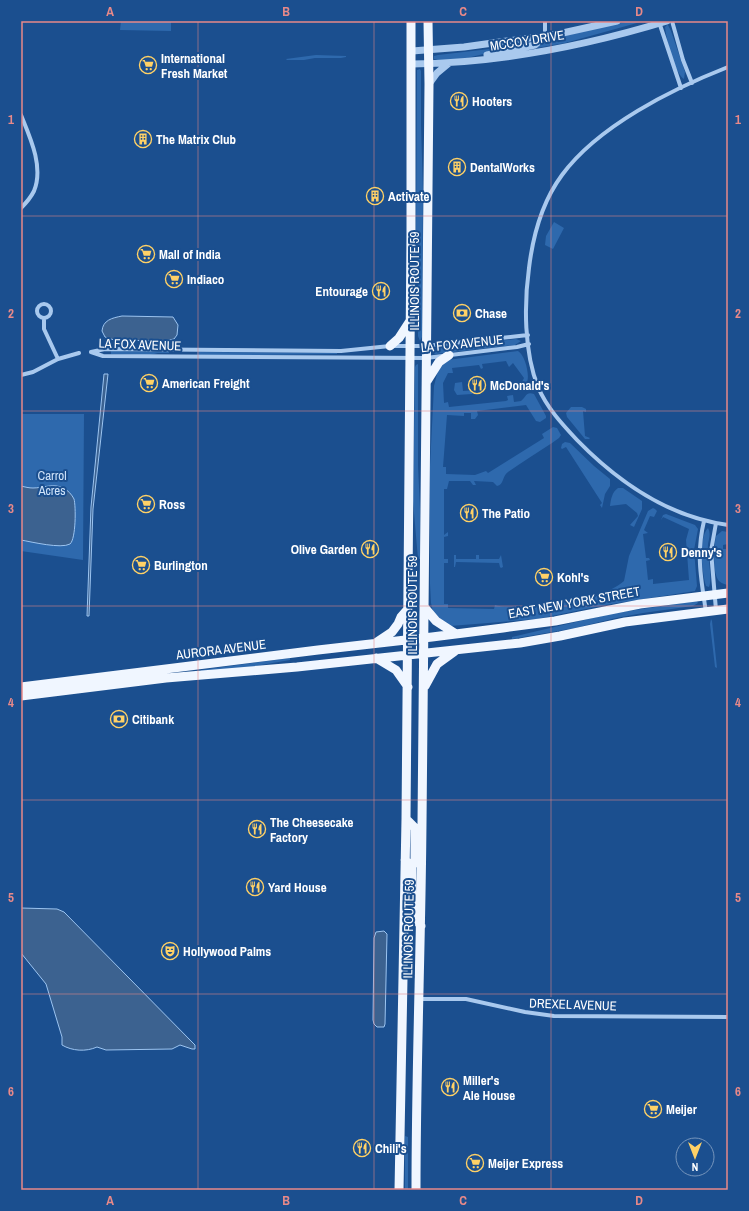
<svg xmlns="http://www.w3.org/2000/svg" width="749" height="1211" viewBox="0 0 749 1211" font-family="'Archivo Narrow',sans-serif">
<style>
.green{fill:#2e69ad}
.water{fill:#3c6290;stroke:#9cc4f0}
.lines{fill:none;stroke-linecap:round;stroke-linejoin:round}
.minor{stroke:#a9c9ee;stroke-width:4}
.tertiary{stroke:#a9c9ee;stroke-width:7}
.primary{stroke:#f0f6ff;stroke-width:9}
.grid{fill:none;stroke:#e88989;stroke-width:1;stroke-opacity:0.55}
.labels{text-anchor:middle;stroke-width:4;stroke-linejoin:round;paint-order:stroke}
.street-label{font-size:13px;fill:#fff;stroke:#1b4f8f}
.poi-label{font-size:13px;font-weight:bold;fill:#fff;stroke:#1b4f8f;text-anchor:start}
.park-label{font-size:13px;fill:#cfe3fa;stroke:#1b4f8f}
.neatline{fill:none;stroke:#e88989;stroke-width:1.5}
.grid-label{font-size:13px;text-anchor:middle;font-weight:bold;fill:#e88989}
</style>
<rect width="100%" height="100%" fill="#1b4f8f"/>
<path class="green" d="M121 21H171V31L120 30Z
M630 21H644L565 43 531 49 544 40Z
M667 25H668L671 31 685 72 684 79C675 74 666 38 665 27Z
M536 41 463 59 441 61 434 59V56L438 55 498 48Z
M316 55 346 56V57L341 58H315L304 60H287L286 59Z
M420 69 421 71V124L423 193 422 337 420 341 418 336V294L416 230 417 70Z
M554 222 564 228 553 249 545 245 546 236Z
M516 339 521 341 515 345 435 354 432 351 434 348Z
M111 351 169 352V353H158L150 355 111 354Z
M518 351C525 355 530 375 527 382L522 383V382L524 378 513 363 509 367 506 361 482 364 483 368 481 369 479 365 452 368 453 373H448L443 383 444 403 448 402 449 407 506 401 508 400 507 396 513 395 514 402 521 401C526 397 526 391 534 394L546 416V418L540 422 536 421 526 405 477 411 478 415 475 419H471V413H464V416L447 415 443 467H446V474L475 475 486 471 488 473 544 438 542 434 553 427 557 428 561 435 559 438 552 443C537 453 522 462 508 472 502 476 504 485 497 486L493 482 474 481 476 485H473L470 481H449L447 489H444V535L448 532V536L444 537V559H448V563H444V604H448V608L494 609 495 605C509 610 576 602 591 598 600 595 618 587 624 581L629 556 648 511 653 508 655 509 657 511 654 517 650 516 644 530 648 533 643 534 646 558H649L650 560 646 561 648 580 653 579V584L689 580 686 540 689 529 663 517 661 520 663 515 666 514 695 525 698 529 694 550 697 586 695 591 605 605 537 619 450 626 434 616 431 603 430 584V466L434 386 438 370 447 360Z
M197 352 337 353V354L249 355H197Z
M418 364V465L420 509V559H418L413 501 415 367 416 365Z
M462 382 463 391 477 390V391L472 394 457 395 454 390 455 383Z
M571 407H582L586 409V412L583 411 585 436 590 438 589 439H585L567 417 566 413Z
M21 414H84L83 560 21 551Z
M565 442 570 443 594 466 610 479V486L605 494 602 508 600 505 602 503 566 447 562 449 561 448 562 444Z
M618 488H623L642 501V509L634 527 630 525 638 516 637 513 626 504 610 506C611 499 612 492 618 488Z
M708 528C711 534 709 538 708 544 707 557 713 577 709 587L706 586C702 574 698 538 708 528Z
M722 531 728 532V544L723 545V549H726L728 585C725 584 722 584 719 581 712 573 714 546 716 536Z
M454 555H456V559H476V555H479V559H499L501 555 503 567 501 568 500 567 499 563 456 562 455 567H454Z
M697 601 698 603 693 606 643 613 616 618 575 628 512 639V637L614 613Z
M711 619 712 621 717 668 715 667 710 624Z
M290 658V660L239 669 201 672V670Z
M405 1136 408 1137V1190H405Z"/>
<path class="water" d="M122 316 173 317 178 325 177 335 174 339 165 341 114 340 105 337 102 331C103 320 112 318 122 316Z
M104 374H108L93 509 89 616H87L91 507Z
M21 486C25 487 29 488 33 488 43 488 54 483 63 488 68 490 72 495 74 499 76 506 76 539 70 544 61 549 32 542 21 540Z
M21 908 57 909 64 912 192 1042 195 1045V1049H192L180 1045 172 1049 106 1050 97 1047C86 1052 72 1051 62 1045V1037L46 984 21 953Z
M384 931 387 934 385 1024 384 1027H377L374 1024 373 1020 374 938 376 932Z"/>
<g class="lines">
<path class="minor" d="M545 21V36
M672 21 683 60 692 83
M659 22 681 88
M728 67C672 89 598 126 562 175 542 202 533 235 529 268 524 304 524 352 538 387 547 408 562 424 577 440 618 482 669 517 728 525
M21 115C30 137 44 167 34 191 31 197 26 203 21 208
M37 311a7 7 0 1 1 14 0a7 7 0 1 1-14 0Z
M44 319V329L58 359
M91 352 103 356 426 358 517 347 529 344
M91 352 105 349 341 351 390 346H426L528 335
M21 375 33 372 58 359 79 353
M704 521C696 554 701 579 706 612
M716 523 711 551 716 610
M419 999H466L525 1012 554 1016 728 1017"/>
<path class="tertiary" d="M412 51 464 47 558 34 617 21
M487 55 535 45 545 36
M412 64C498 63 585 46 667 21
M429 84 437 73 449 63"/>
<path class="primary" d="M390 346 399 338 410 321
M427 381 439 362 449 355
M425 608 436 621 456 634
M377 642 392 632 398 624 401 617 408 609
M376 658 396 670 408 687
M425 686 437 664 455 651
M21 687 318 650 432 637 503 628 555 621 640 604 728 593
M21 696 166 678 297 667 520 643 560 636 625 622 728 609
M406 819 415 828V860L421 865
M405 860 412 867V914L421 926
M399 1190 406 819 411 235V21
M416 1190C416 1068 421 945 422 823 425 577 426 330 429 84L428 21"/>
</g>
<path class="grid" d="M198 21V1190M374 21V1190M551 21V1190M21 216H728M21 411H728M21 606H728M21 800H728M21 994H728"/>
<defs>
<g id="supermarket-ring" transform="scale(0.9)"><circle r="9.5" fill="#1b4f8f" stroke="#ffd166" stroke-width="1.5"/><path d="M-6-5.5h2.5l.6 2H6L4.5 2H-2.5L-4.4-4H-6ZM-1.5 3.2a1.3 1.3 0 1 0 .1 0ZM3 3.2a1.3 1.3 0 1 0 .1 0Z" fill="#ffd166"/></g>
<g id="restaurant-ring" transform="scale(0.9)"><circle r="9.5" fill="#1b4f8f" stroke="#ffd166" stroke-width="1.5"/><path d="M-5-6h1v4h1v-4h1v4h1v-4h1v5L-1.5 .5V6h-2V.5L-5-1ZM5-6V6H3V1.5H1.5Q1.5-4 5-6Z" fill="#ffd166"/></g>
<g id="building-ring" transform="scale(0.9)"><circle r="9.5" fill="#1b4f8f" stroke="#ffd166" stroke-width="1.5"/><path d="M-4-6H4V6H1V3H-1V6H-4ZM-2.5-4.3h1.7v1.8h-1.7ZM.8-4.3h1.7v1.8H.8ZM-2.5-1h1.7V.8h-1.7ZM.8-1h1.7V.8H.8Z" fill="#ffd166"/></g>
<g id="bank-ring" transform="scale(0.9)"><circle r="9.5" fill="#1b4f8f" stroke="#ffd166" stroke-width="1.5"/><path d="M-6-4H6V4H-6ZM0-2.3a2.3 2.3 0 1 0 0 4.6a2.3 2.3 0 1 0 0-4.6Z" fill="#ffd166"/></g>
<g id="theatre-ring" transform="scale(0.9)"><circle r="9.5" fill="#1b4f8f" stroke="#ffd166" stroke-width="1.5"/><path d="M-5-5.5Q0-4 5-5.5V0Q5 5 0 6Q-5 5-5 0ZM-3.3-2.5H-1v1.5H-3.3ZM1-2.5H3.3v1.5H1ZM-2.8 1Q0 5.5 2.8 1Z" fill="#ffd166"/></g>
</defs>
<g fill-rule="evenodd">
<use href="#supermarket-ring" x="148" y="65"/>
<use href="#restaurant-ring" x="459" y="101"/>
<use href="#building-ring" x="143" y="139"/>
<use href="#building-ring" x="457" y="167"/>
<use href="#building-ring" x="375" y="196"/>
<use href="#supermarket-ring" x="146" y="254"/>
<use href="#supermarket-ring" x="174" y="279"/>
<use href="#restaurant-ring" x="381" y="291"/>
<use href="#bank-ring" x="462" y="313"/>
<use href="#supermarket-ring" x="149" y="383"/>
<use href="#restaurant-ring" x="477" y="385"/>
<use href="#supermarket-ring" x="146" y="504"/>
<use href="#restaurant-ring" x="469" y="513"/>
<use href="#restaurant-ring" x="370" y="549"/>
<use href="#restaurant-ring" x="668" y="552"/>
<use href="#supermarket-ring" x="141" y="565"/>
<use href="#supermarket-ring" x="544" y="577"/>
<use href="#bank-ring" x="119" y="719"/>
<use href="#restaurant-ring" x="257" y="829"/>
<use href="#restaurant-ring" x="255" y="887"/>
<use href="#theatre-ring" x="170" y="951"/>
<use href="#restaurant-ring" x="450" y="1087"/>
<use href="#supermarket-ring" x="653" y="1109"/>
<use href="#restaurant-ring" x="362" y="1148"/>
<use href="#supermarket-ring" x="475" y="1163"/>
</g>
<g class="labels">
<g class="street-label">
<text transform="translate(527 40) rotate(-9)" y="5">MCCOY DRIVE</text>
<text transform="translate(414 281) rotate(-90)" y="5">ILLINOIS ROUTE 59</text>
<text transform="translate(462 343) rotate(-6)" y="5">LA FOX AVENUE</text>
<text transform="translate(140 344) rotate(2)" y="5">LA FOX AVENUE</text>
<text transform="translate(574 602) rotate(-10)" y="5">EAST NEW YORK STREET</text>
<text transform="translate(412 605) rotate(-90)" y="5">ILLINOIS ROUTE 59</text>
<text transform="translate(221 649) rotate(-7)" y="5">AURORA AVENUE</text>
<text transform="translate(408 929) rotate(-89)" y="5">ILLINOIS ROUTE 59</text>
<text transform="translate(573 1004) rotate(2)" y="5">DREXEL AVENUE</text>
</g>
<g class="poi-label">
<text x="161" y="63">International<tspan x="161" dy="15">Fresh Market</tspan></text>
<text x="472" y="106">Hooters</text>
<text x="156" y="144">The Matrix Club</text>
<text x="470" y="172">DentalWorks</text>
<text x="388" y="201">Activate</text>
<text x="159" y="259">Mall of India</text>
<text x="187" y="284">Indiaco</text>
<text x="368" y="296" text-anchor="end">Entourage</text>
<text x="475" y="318">Chase</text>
<text x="162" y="388">American Freight</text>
<text x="490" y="390">McDonald's</text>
<text x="159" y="509">Ross</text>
<text x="482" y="518">The Patio</text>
<text x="357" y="554" text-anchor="end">Olive Garden</text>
<text x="681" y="557">Denny's</text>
<text x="154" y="570">Burlington</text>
<text x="557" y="582">Kohl's</text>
<text x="132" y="724">Citibank</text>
<text x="270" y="827">The Cheesecake<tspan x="270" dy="15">Factory</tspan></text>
<text x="268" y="892">Yard House</text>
<text x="183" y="956">Hollywood Palms</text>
<text x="463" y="1085">Miller's<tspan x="463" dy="15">Ale House</tspan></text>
<text x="666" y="1114">Meijer</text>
<text x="375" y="1153">Chili's</text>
<text x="488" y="1168">Meijer Express</text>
</g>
<g class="park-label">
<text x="52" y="480">Carrol<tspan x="52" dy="15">Acres</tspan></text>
</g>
</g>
<rect width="749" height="1211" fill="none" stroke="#1b4f8f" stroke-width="44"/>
<g transform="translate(695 1157) rotate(180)"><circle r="19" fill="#1b4f8f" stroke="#7695bc"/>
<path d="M0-3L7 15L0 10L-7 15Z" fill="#ffd166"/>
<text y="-6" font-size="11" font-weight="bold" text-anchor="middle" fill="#ffffff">N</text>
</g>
<rect x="22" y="22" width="705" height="1167" class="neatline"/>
<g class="grid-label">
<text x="110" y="16">A</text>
<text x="286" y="16">B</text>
<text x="463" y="16">C</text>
<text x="639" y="16">D</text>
<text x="11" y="124">1</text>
<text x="738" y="124">1</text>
<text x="11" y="318">2</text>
<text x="738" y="318">2</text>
<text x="11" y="513">3</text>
<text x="738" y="513">3</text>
<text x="11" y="707">4</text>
<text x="738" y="707">4</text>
<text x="11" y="902">5</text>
<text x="738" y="902">5</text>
<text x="11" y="1096">6</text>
<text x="738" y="1096">6</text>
<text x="110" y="1205">A</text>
<text x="286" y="1205">B</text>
<text x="463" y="1205">C</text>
<text x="639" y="1205">D</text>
</g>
</svg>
